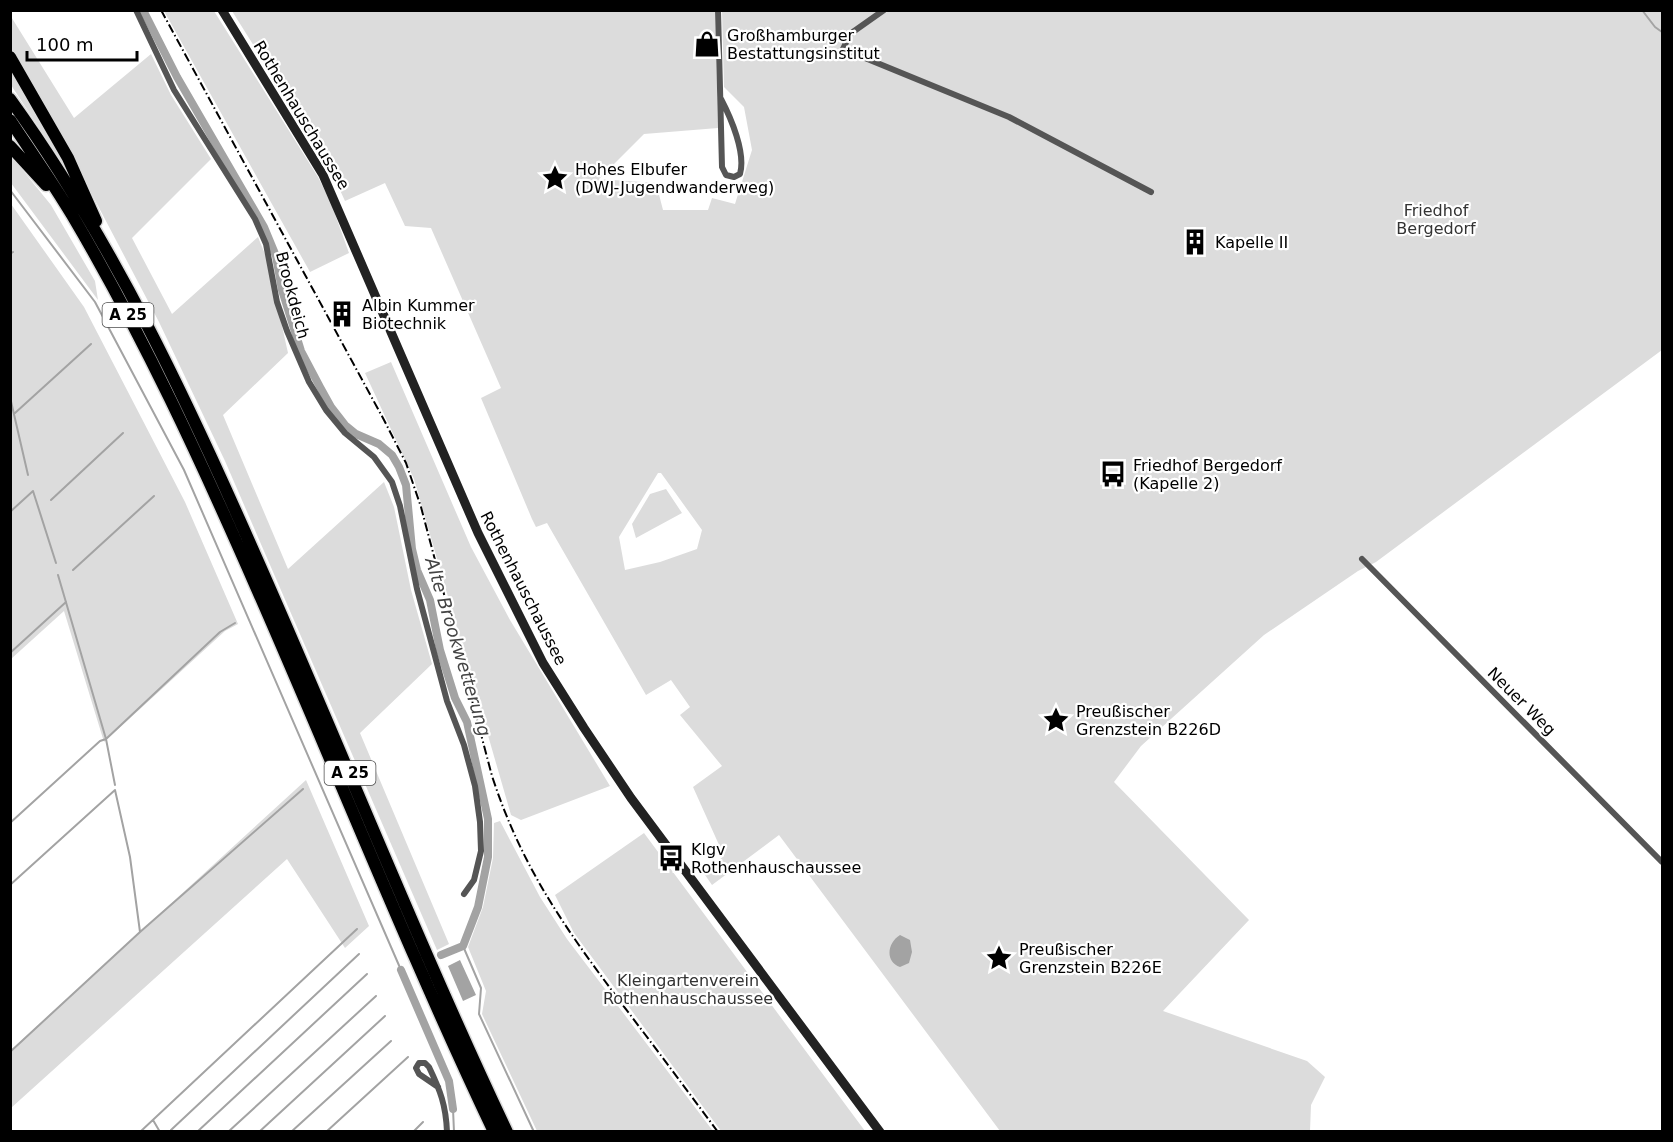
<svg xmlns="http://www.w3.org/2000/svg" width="1673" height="1142" viewBox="0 0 1673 1142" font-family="'DejaVu Sans',sans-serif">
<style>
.green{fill:#dcdcdc;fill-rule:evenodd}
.water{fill:#a3a3a3}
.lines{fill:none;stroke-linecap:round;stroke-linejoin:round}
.stream{stroke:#a3a3a3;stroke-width:2}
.canal{stroke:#a3a3a3;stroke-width:8}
.motorway-casing{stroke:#dbdbdb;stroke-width:15}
.minor{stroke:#555;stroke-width:6}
.secondary{stroke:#222;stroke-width:9}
.motorway{stroke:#000;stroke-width:12}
.rail{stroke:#000;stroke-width:2;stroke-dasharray:9 3 1.5 3;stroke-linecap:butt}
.labels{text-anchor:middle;stroke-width:4.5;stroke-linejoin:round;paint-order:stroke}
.shield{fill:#fff;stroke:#4c4c4c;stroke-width:1.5}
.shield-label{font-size:15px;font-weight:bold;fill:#000}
.poi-label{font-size:16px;fill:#000;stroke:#fff;text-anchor:start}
.street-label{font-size:16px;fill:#000;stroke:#fff}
.park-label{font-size:16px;fill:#333;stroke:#fff}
.water-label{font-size:18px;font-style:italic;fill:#444;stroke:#fff}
</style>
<rect width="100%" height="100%" fill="#fff"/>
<path class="green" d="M164 11H214L318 177 331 203 349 253 310 272Z
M232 11H715L718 128 644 134 599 179 656 183 663 210H708L712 198 735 204 752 150 744 107 724 87 722 11H1662V350L1376 562 1358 571 1264 635 1141 746 1114 782 1249 920 1163 1011 1307 1061 1325 1077 1311 1105 1310 1131H1000L779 835 712 885 703 872 724 856 693 787 722 766 680 715 690 707 671 680 646 695 547 523 536 527 532 519 481 398 501 388 431 228 405 226 385 183 345 201 327 162ZM658 473H661L702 530 697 549 660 562 625 570 619 537Z
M10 15 74 118 151 54 171 95 211 159 132 238 172 314 258 237 267 259 288 353 223 415 288 569 384 482 394 507 411 590 432 664 360 733 449 944 437 950 225 461 159 322 55 124 11 49Z
M10 66 68 168 66 169 11 85Z
M11 156 51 205 95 281 98 300 11 183Z
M11 204 84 307 185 502 238 624 225 631 104 742 64 611 11 659Z
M391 362 471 547 510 620 610 786 521 820 511 815 414 479 365 373Z
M666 489 682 513 636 538 632 524 650 494Z
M306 780 369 926 345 948 287 859 11 1108V1050Z
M500 821 540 897 567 939 713 1131H537L482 1014 486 991 468 947 483 907 493 858 494 823Z
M644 833 865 1131H721L574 933 555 895Z"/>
<path class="water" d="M900 935 910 940 912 952 909 963 900 967C885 962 887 943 900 935Z
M460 960 476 995 463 1001 448 966Z"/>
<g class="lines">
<path class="stream" d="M1642 10 1655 27 1662 32
M10 190 95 302 184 470 401 970
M10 254 13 252
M10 397 28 475
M15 413 91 344
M51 500 123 433
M10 512 33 491 56 563
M73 570 154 496
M58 575 106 739 115 785
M10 653 66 602
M10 823 100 741 106 739 220 632 235 623
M10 885 115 790 130 857 140 932
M463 946 481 988 479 1014 534 1132
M10 1052 140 932 303 789
M453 1109 454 1132
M153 1120 160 1132
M171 1130 359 954
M140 1132 357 929
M197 1132 367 974
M228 1132 376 996
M259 1132 385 1016
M291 1132 391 1041
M326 1132 408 1057
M413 1132 423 1122"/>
<path class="canal" d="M143 10 177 77 264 227 276 256 282 290 301 351 320 387 331 407 345 425 356 434 379 444 392 455 399 467 406 485 412 549 417 570 430 600 440 650 455 698 467 722 488 819V857L478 907 463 946 441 955
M401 970 449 1081 453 1109"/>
<g class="motorway-casing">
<path id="motorway" d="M10 57 68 158 96 221
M10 99C114 243 189 404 260 566 343 754 419 946 507 1132
M10 120C31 152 53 183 72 215 143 335 201 461 257 589 336 769 409 953 494 1132
M10 146 46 185"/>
</g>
<path class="minor" d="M136 10 174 90 255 219 266 244 277 302 287 331 309 382 326 410 345 433 374 457 392 482 400 506 417 589 447 701 464 745 475 786 480 822 481 851 474 880 464 894
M718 10 722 167 726 175 734 177 740 174C746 153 731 118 721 99
M884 10 850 34 843 49 1009 117 1151 192
M1362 559 1662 862
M438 1087 419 1074 416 1068 419 1063H425L429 1067C440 1090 446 1105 447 1132"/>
<path class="secondary" d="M222 10 323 175 478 533 543 663 584 728 631 798 880 1132"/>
<use href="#motorway" class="motorway"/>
<path class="rail" d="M161 10 384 420 406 463 421 507 492 776C522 868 565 928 622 1004 654 1046 686 1089 718 1132"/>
</g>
<defs>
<g id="shop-bare" transform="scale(2.07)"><path d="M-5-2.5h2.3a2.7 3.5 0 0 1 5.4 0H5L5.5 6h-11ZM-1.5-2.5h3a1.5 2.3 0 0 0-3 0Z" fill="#000" stroke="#fff" stroke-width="2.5" paint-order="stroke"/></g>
<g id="sight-bare" transform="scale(2.07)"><path d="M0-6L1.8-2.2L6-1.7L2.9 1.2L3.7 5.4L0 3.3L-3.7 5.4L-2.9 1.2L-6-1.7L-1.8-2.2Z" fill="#000" stroke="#fff" stroke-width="2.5" paint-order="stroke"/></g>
<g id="building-bare" transform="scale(2.07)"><path d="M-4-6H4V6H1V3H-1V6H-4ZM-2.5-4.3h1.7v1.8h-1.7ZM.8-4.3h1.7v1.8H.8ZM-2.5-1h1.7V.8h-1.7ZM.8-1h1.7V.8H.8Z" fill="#000" stroke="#fff" stroke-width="2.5" paint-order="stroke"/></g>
<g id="bus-bare" transform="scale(2.07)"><path d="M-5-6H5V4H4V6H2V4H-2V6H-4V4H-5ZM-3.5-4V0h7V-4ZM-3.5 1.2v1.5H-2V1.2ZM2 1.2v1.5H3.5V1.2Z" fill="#000" stroke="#fff" stroke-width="2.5" paint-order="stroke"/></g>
</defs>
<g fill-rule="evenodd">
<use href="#shop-bare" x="707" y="44"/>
<use href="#sight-bare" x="555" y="178"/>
<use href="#building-bare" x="1195" y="242"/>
<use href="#building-bare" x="342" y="314"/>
<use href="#bus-bare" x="1113" y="474"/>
<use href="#sight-bare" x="1056" y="720"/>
<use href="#bus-bare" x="671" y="858"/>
<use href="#sight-bare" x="999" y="958"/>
</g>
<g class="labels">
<g class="shield">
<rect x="102.5" y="303" width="51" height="24" rx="4.5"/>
<rect x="324.5" y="761" width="51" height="24" rx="4.5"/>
</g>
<g class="shield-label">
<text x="128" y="320">A 25</text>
<text x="350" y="778">A 25</text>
</g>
<g class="poi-label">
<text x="727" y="41">Großhamburger<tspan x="727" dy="18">Bestattungsinstitut</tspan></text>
<text x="575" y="175">Hohes Elbufer<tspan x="575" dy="18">(DWJ-Jugendwanderweg)</tspan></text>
<text x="1215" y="248">Kapelle II</text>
<text x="362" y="311">Albin Kummer<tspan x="362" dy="18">Biotechnik</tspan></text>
<text x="1133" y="471">Friedhof Bergedorf<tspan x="1133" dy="18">(Kapelle 2)</tspan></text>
<text x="1076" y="717">Preußischer<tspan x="1076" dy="18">Grenzstein B226D</tspan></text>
<text x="691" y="855">Klgv<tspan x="691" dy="18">Rothenhauschaussee</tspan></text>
<text x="1019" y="955">Preußischer<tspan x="1019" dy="18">Grenzstein B226E</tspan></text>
</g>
<g class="street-label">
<text transform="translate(302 115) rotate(59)" y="6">Rothenhauschaussee</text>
<text transform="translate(293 295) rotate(75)" y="6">Brookdeich</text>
<text transform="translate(524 588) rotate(63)" y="6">Rothenhauschaussee</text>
<text transform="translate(1522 701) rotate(45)" y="6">Neuer Weg</text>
</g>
<g class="park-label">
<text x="1436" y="216">Friedhof<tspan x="1436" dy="18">Bergedorf</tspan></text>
<text x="688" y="986">Kleingartenverein<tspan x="688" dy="18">Rothenhauschaussee</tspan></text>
</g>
<g class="water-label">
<text transform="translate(458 647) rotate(73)" y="6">Alte Brookwetterung</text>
</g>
</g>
<rect width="1673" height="1142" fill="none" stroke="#000000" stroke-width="24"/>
<path d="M27 51v9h110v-9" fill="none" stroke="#000000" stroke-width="3"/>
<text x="36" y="51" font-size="18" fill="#000000" stroke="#ffffff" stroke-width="4.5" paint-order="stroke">100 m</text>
</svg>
